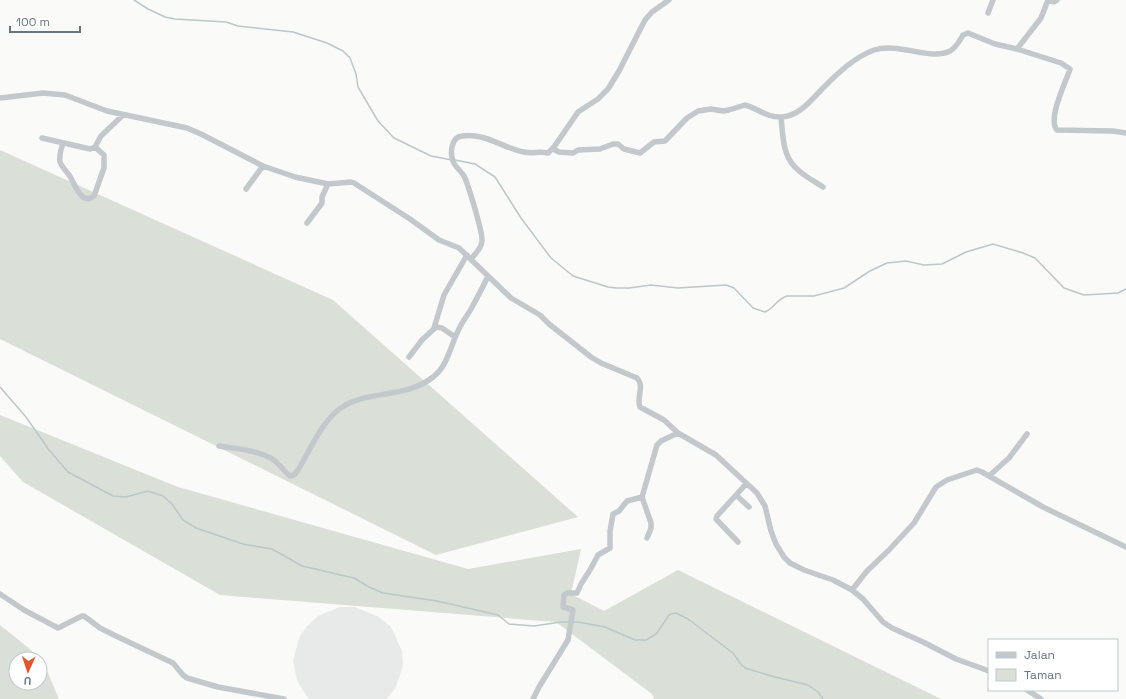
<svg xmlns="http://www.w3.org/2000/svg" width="1126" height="699" viewBox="0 0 1126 699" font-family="'Space Grotesk',sans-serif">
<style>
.built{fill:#e8e9e9}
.green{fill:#dadfd7}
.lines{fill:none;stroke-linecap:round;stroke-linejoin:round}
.stream{stroke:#bbc7cb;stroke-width:1.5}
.minor{stroke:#c3c8cc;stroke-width:5.5}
</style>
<rect width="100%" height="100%" fill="#fafaf8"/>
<path class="built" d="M340 607H355L379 617 391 627 402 651 403 666 395 689 386 699H309L304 692 297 680 293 661 299 638 307 626 318 616Z"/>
<path class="green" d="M0 150 333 300 578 517 436 555 0 339Z
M0 415 178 487 468 569 581 549 571 594 604 611 678 570 941 699H654L652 694 556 622 220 595 23 482 0 456Z
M0 625 31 650 37 659H16V683H40V663L48 673 59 699H0Z"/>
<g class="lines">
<path class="stream" d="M134 0 148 9 165 17 175 19 226 22 238 26 293 32 327 43 343 51 350 58 356 74 358 87 378 121 394 138 431 156 452 160
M455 160 475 164 495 177 521 218 551 258 573 276 608 287 616 288H629L651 285 678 288 726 285 734 288 753 308 765 312C774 308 777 299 787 296H814L844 288 870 271 887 263 906 261 924 265 942 264 966 252 993 244 1023 253 1035 258 1064 288 1084 295 1118 293 1126 289
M0 387 26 417 49 450 68 472 113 496 126 497 148 491 163 496 172 504 183 520 196 528 243 544 272 549 302 566 354 578 369 587 383 593 437 601 498 615 509 624 534 626 561 622H578L605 627 635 640H646L656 634 670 614 676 613 688 619 733 653 740 663 745 668 775 677 808 685 818 692 823 699"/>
<path class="minor" d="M1048 0 1054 2 1057 0
M988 13 993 0
M1017 49 1061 63 1070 69C1066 82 1047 119 1057 130L1113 131 1126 133
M0 98 43 93 65 95 107 111 187 128 201 134 263 166 295 177 328 184 351 182 354 183 410 219 439 240 459 248 511 298 540 315 549 324 591 357 601 363 637 378C645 387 636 397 640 407L664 420 678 433 716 455 757 493 765 506 771 531 776 544 784 557 790 563 804 570 833 580 852 590 863 599 883 622 892 628 923 642 956 659 989 671
M781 117C783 134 782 154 795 167 802 175 814 181 823 187
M42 138 90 149 95 147 101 136 123 115
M63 143C61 149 59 156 60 162 62 168 68 172 71 178 75 185 82 206 94 196L104 168V155L95 147
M554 147 555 150 559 152 573 153 578 150 600 149 613 144H618L624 149 640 153 654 142 665 141 687 118 698 111 711 109 723 111 729 110 745 105C757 108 767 118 782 117 800 116 813 98 825 86 839 72 855 57 874 50 899 42 930 61 950 51 956 48 960 40 963 35L968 33 995 44 1017 49 1041 18 1048 0
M246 189 263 166
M307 223 322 203V197L328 184
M471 259C475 254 482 248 482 241 483 233 468 184 464 176 461 171 455 167 453 161 450 153 451 137 462 136 487 133 502 148 524 152 532 154 540 151 548 153L554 147 578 112 598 99 608 89 619 71 645 20 652 12 669 0
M434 328 444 295 467 255
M409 357 422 340 436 327 442 328 455 337
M219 446C237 449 258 450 274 460 280 465 284 471 290 476L294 475 298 470C311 449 322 419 344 406 371 390 407 398 433 377 448 366 450 346 459 329 462 322 467 316 471 309 477 298 483 287 488 276
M989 476 1009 458 1027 434
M736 495 749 507
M642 497 651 523V528L647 538
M738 542 716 519 717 516 746 484
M852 590 867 571 889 550 914 523 936 487 947 480 977 470 982 472 1043 507 1126 547
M0 594 24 610 58 628 82 616H84L100 628 116 636 173 663 183 675 187 678 218 687 284 699
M1027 690 1041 699
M533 699 539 687 568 640 573 610 563 607 564 595 567 593H577L581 584 590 570 598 555 610 548V531L613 514 619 511 627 501 642 497 657 445 661 441 678 433"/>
</g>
<rect x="988" y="639" width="130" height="52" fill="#ffffff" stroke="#c1c8cd"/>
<rect x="996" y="652" width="20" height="6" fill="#c3c8cc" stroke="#c1c8cd"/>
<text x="1024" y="659" font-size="12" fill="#657683">Jalan</text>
<rect x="996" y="669" width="20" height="12" fill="#dadfd7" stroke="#c1c8cd"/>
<text x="1024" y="679" font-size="12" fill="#657683">Taman</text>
<g transform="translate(28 671) rotate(183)"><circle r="19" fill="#ffffff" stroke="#c1c8cd"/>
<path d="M0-3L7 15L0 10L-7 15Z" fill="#e4572e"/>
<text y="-6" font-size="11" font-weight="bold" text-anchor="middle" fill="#657683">U</text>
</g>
<path d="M10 26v6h70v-6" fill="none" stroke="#657683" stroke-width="2"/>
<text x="16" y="26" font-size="12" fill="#657683" stroke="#ffffff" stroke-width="3" paint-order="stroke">100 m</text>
</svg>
